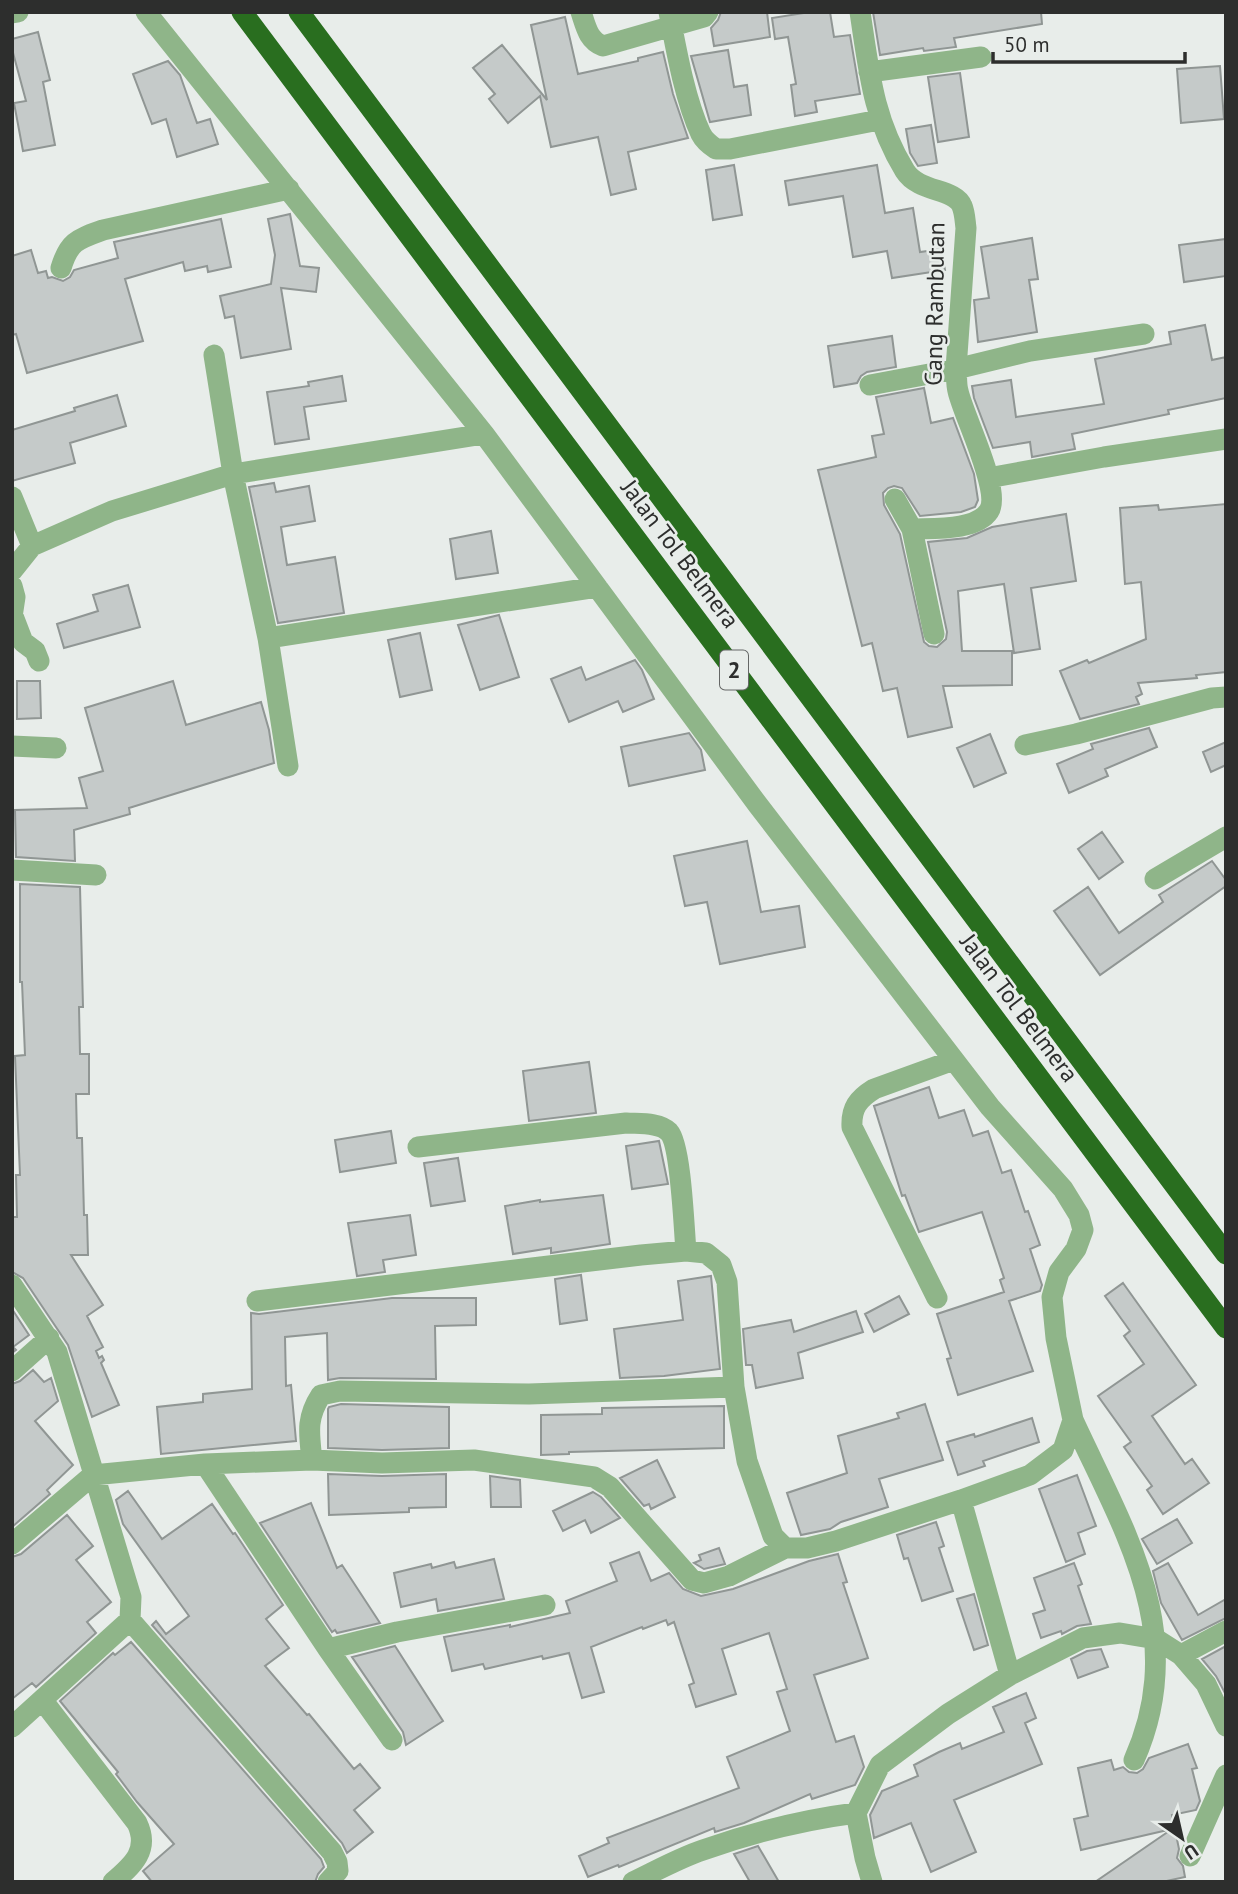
<svg xmlns="http://www.w3.org/2000/svg" width="1238" height="1894" viewBox="0 0 1238 1894" font-family="'PT Sans',sans-serif">
<style>
.building{fill:#c5cac9;stroke:#909694;stroke-width:2}
.lines{fill:none;stroke-linecap:round;stroke-linejoin:round}
.street{stroke:#8fb589;stroke-width:21}
.highway{stroke:#296e1f;stroke-width:21}
.labels{text-anchor:middle;stroke-width:5;stroke-linejoin:round;paint-order:stroke}
.shield{fill:#e8edea;stroke:#656766;stroke-width:2}
.shield-label{font-size:23px;font-weight:bold;fill:#2d2e2d}
.street-label{font-size:24px;fill:#2d2e2d;stroke:#e8edea}
</style>
<rect width="100%" height="100%" fill="#e8edea"/>
<path class="building" d="M721 12H767L770 37 714 46 711 28 718 20Z
M810 12H830L834 37 850 35 860 94 815 101 817 112 795 116 791 85 796 84 788 37 775 39 772 18Z
M873 12H1041L1042 24 954 38 956 47 924 51 923 48 880 55Z
M565 17 578 74 638 61V58L663 52 673 94 688 138 628 152 636 189 611 195 598 137 551 147 540 96 508 123 489 99 495 94 473 68 502 45 547 100 531 25Z
M38 32 50 80 43 82 55 145 23 151 14 103 26 101 12 49V39Z
M728 50 734 87 747 85 751 115 710 122 691 56Z
M168 61 180 75 197 123 210 119 218 144 177 157 166 119 152 124 133 74Z
M1220 66 1224 119 1181 123 1177 69Z
M960 73 969 137 938 142 928 77Z
M931 125 937 163 918 166 910 153 906 129Z
M734 165 742 215 713 220 706 170Z
M877 165 885 213 913 208 920 252 941 249 945 270 892 278 887 251 853 257 843 196 789 205 785 181Z
M290 214 300 266 319 268 316 292 281 288 291 349 241 358 234 316 225 318 220 296 271 284 275 255 268 219Z
M221 219 231 267 208 272 207 266 185 271 183 262 125 279 143 341 27 373 16 334 12 335V256L31 250 38 273 46 271 48 278 52 277 63 281 70 277 74 270 118 258 114 242Z
M1032 238 1038 279 1029 280 1037 332 978 342 974 300 989 298 981 247Z
M1226 239V276L1184 282 1179 245Z
M1205 325 1212 360 1226 357V398L1168 410 1169 414 1072 434 1075 449 1032 457 1030 442 993 448 974 398 972 386 1011 380 1016 417 1104 404 1095 359 1171 344 1169 332Z
M892 336 896 367 867 372 861 376 857 383 834 387 828 346Z
M342 376 346 401 304 407 309 439 275 444 267 392 309 386 308 382Z
M924 388 931 423 953 418 974 474 978 500 975 507 961 512 920 516 902 488 894 486 888 488 883 493 884 505 900 534 924 642 929 646 937 647 946 639 947 632 928 542 967 538 992 527 1066 514 1076 581 1031 588 1040 649 1014 653 1004 584 958 591 962 651H1012V685L943 686 952 727 908 737 897 688 883 691 872 643 862 646 818 470 876 457 872 436 884 434 876 397Z
M117 395 126 426 70 443 75 463 12 481V430L75 411 74 408Z
M274 483 276 492 309 486 315 521 281 527 287 565 335 557 344 613 278 623 249 487Z
M1226 504V672L1196 675 1197 678 1138 683 1142 694 1136 697 1139 704 1080 719 1060 671 1087 660 1089 663 1146 639 1141 582 1125 584 1120 508 1158 505 1159 510Z
M491 531 498 573 456 579 450 539Z
M128 585 140 627 64 648 57 624 98 611 93 595Z
M499 615 519 677 480 690 458 625Z
M420 633 432 690 400 697 388 640Z
M635 660 642 670 654 699 623 712 618 701 569 722 551 679 581 667 586 680Z
M17 681H40L41 718 17 719Z
M173 681 186 725 261 702 269 730 274 763 129 808 130 814 74 830 75 861 16 857 15 810 87 808 79 778 103 771 85 708Z
M1149 728 1157 747 1105 769 1108 776 1069 793 1057 764 1093 749 1091 744Z
M689 733 701 750 705 770 629 786 621 747Z
M990 734 1006 773 974 787 957 748Z
M1226 742V765L1211 772 1203 752Z
M1102 832 1123 862 1099 879 1078 849Z
M747 841 761 912 799 906 805 947 720 964 707 902 685 906 674 856Z
M1212 861 1226 880V886L1100 975 1054 911 1088 887 1119 933 1163 902 1159 895Z
M20 884 80 887 83 1007H79L80 1054H89V1094H76L77 1138H82L84 1215H87L88 1255H71L103 1305 87 1316 103 1347 96 1351 99 1358 102 1356 104 1360 101 1363 119 1405 92 1417 68 1345 23 1278 12 1272V1217H17L16 1175H20L15 1056 25 1055 22 982H20Z
M589 1062 596 1113 529 1121 523 1071Z
M929 1087 939 1118 964 1110 973 1136 988 1131 1002 1173 1011 1170 1025 1212 1028 1211 1040 1245 1030 1249 1042 1285 1040 1291 1009 1301 1033 1371 958 1395 947 1359 951 1358 937 1314 1004 1292 1000 1280 1004 1278 982 1212 919 1232 905 1195 902 1196 874 1106Z
M391 1131 396 1163 340 1172 335 1140Z
M659 1141 668 1184 632 1189 626 1146Z
M458 1158 465 1201 431 1206 424 1163Z
M603 1195 610 1244 551 1253V1248L513 1254 505 1206 540 1200V1202Z
M410 1215 416 1255 383 1260 385 1272 357 1276 348 1223Z
M581 1275 587 1320 560 1324 555 1279Z
M711 1276 720 1369 664 1376 620 1378 614 1329 683 1320 678 1281Z
M1123 1283 1196 1385 1152 1416 1185 1464 1192 1459 1209 1483 1163 1514 1147 1490 1152 1486 1124 1447 1131 1442 1098 1396 1144 1364 1124 1336 1130 1331 1105 1296Z
M899 1296 909 1314 874 1332 865 1314Z
M392 1298H476V1325L435 1326 436 1379 340 1378 328 1380 327 1333 285 1337 286 1386 291 1385 296 1441 161 1454 157 1407 203 1402V1394L252 1389 251 1313 259 1314Z
M12 1309 29 1335 13 1347 16 1350 12 1353Z
M856 1311 863 1332 798 1353 803 1378 756 1388 752 1365H746L743 1329 791 1320 794 1332Z
M33 1370 44 1382 51 1378 58 1401 35 1421 73 1465 47 1490 50 1494 12 1527V1384L20 1381Z
M341 1404 449 1407V1448L382 1450 328 1448V1409L329 1407Z
M925 1404 943 1460 879 1479 888 1507 841 1522 830 1529 801 1535 787 1493 847 1473 838 1436 899 1418 897 1413Z
M724 1406V1448L569 1452V1454L541 1455V1415L602 1414V1408Z
M1032 1418 1039 1442 983 1461 985 1466 958 1475 947 1442 974 1434 975 1437Z
M657 1460 675 1497 651 1509 649 1504 644 1506 620 1478Z
M328 1474 382 1476 446 1474V1507L409 1508V1512L329 1515Z
M1077 1475 1096 1526 1078 1533 1085 1554 1066 1562 1039 1489Z
M490 1476 520 1480 521 1507H491Z
M128 1491 162 1539 212 1504 233 1534 235 1533 283 1605 266 1619 289 1648 265 1666 307 1715 309 1714 354 1769 360 1764 380 1788 354 1810 373 1832 347 1853 342 1843 152 1625 156 1621 166 1634 189 1616 123 1524 116 1500Z
M593 1492 601 1497 620 1518 591 1533 585 1520 563 1531 553 1511Z
M311 1503 337 1568 342 1565 380 1623 337 1633 335 1630 332 1632 260 1523Z
M67 1515 93 1546 76 1560 111 1602 87 1622 96 1633 36 1687 32 1683 12 1699V1557L21 1554Z
M1177 1519 1192 1543 1157 1564 1142 1539Z
M936 1522 944 1546 939 1548 953 1591 922 1601 908 1558 904 1559 897 1535Z
M719 1548 725 1564 704 1569 694 1563 701 1560 699 1555Z
M639 1552 651 1581 669 1573 683 1589 701 1596 733 1589 809 1561 838 1554 847 1582 843 1583 868 1658 814 1675 836 1742 854 1736 864 1767 855 1785 812 1799 810 1794 744 1823 715 1832 714 1828 619 1867 618 1865 588 1877 579 1856 609 1843 607 1838 739 1788 727 1757 790 1731 777 1692 787 1689 769 1633 722 1649 736 1694 696 1707 689 1685 694 1683 674 1622 668 1625 666 1620 643 1629 642 1627 591 1647 604 1692 582 1698 569 1653 543 1659 542 1656 485 1669 483 1664 452 1671 444 1637 510 1625V1627L570 1613 566 1601 617 1581 610 1563Z
M494 1559 504 1599 438 1611 436 1599 401 1607 394 1573 431 1564 432 1568 454 1562 456 1568Z
M1074 1563 1082 1584 1078 1586 1091 1624 1077 1626 1062 1634 1061 1631 1041 1638 1033 1614 1045 1610 1034 1578Z
M1168 1563 1198 1615 1226 1599V1618L1182 1640 1161 1603 1153 1571Z
M974 1594 988 1645 974 1650 957 1599Z
M131 1642 321 1859 324 1867 318 1874 315 1882H152L143 1871 174 1844 137 1802 116 1774 118 1772 60 1701 113 1653 115 1655Z
M395 1646 443 1721 406 1745 403 1732 352 1657Z
M1226 1646V1695L1216 1676 1202 1659Z
M1101 1649 1108 1667 1078 1678 1071 1659 1087 1651Z
M1026 1693 1036 1718 1025 1723 1042 1764 954 1800 976 1852 931 1872 911 1823 874 1838 870 1815 882 1791 918 1776 914 1765 939 1752 960 1743 962 1749 1004 1732 993 1707Z
M1188 1744 1197 1768 1192 1769 1200 1801 1196 1810 1172 1815 1179 1849 1177 1858 1183 1866 1185 1877 1162 1882H1095L1172 1829 1081 1850 1074 1819 1088 1816 1078 1768 1111 1760 1114 1770 1123 1767 1129 1772 1137 1773 1143 1769 1149 1758Z
M758 1846 779 1882H750L734 1854Z"/>
<g class="lines">
<path class="street" d="M581 12C586 27 588 40 603 46L704 17 708 12
M669 12C676 49 685 100 701 134 704 140 710 145 716 149H730L879 120
M860 12C869 71 873 119 905 171 919 193 955 188 962 206 965 213 965 221 966 228L956 369C957 376 956 384 958 391 963 415 1002 491 989 511 976 531 933 528 912 529
M12 13 18 12
M869 72 981 57
M61 268C69 241 78 239 103 230L289 189
M214 355 233 474 268 638 288 766
M870 385 956 369 1030 351 1144 334
M988 478 1104 457 1226 439
M12 497 32 546
M895 499 912 529 934 634
M12 571 32 546 112 511 233 474 484 434
M12 586 15 597 12 617
M13 616 23 642 35 651 39 661
M268 638 597 587
M1025 745 1076 734 1212 698 1226 697
M12 746 56 748
M12 870 96 875
M1155 879 1226 837
M418 1147 626 1123C639 1124 659 1122 669 1132 681 1145 684 1229 686 1251
M12 1285 57 1352 131 1597 130 1620 332 1852 337 1862 338 1871 328 1882
M937 1298 852 1127C851 1108 858 1099 874 1089L954 1060
M257 1301 641 1255 686 1251 706 1253 721 1265 727 1282 734 1387 747 1461 773 1536 785 1548
M12 1371 49 1338
M1073 1420C1125 1533 1190 1634 1134 1760
M312 1460C309 1433 306 1418 321 1395L340 1391 529 1394 734 1387
M205 1464 328 1649 392 1740
M961 1500 1010 1675
M12 1544 93 1475 205 1464 312 1460 382 1463 474 1460 594 1477 610 1487 692 1580 704 1583 729 1576 785 1548H807L836 1541 961 1500 1030 1475 1063 1450 1073 1420 1056 1338 1052 1297 1059 1272 1076 1249 1083 1230 1079 1215 1063 1189 990 1107 758 805 484 434 146 12
M328 1649 397 1632 545 1605
M1181 1655 1226 1631
M43 1701 137 1823C150 1850 133 1865 113 1882
M12 1727 130 1620
M1190 1856 1226 1775
M633 1882C656 1871 679 1858 703 1850 754 1832 802 1820 856 1813
M872 1882 865 1858 856 1813 880 1765 948 1714 1010 1675 1083 1638 1120 1633 1156 1639 1181 1655 1206 1684 1226 1726"/>
<path class="highway" d="M242 12 1226 1328
M299 12 1226 1254"/>
</g>
<g class="labels">
<rect class="shield" x="720" y="650.5" width="28" height="39" rx="5"/>
<g class="shield-label">
<text x="734" y="678">2</text>
</g>
<g class="street-label">
<text transform="translate(935 304) rotate(-89)" y="8">Gang Rambutan</text>
<text transform="translate(680 554) rotate(53)" y="8">Jalan Tol Belmera</text>
<text transform="translate(1019 1008) rotate(53)" y="8">Jalan Tol Belmera</text>
</g>
</g>
<rect width="1238" height="1894" fill="none" stroke="#2d2e2d" stroke-width="28"/>
<g transform="translate(1182 1838) rotate(146)" stroke="#e8edea" stroke-width="5" paint-order="stroke">
<path d="M0-5L12 26L0 18L-12 26Z" fill="#2d2e2d"/>
<text y="-10" font-size="19" font-weight="bold" text-anchor="middle" fill="#2d2e2d">U</text>
</g>
<path d="M993 52v10h192v-10" fill="none" stroke="#2d2e2d" stroke-width="3.5"/>
<text x="1004" y="52" font-size="21" fill="#2d2e2d" stroke="#e8edea" stroke-width="5" paint-order="stroke">50 m</text>
</svg>
